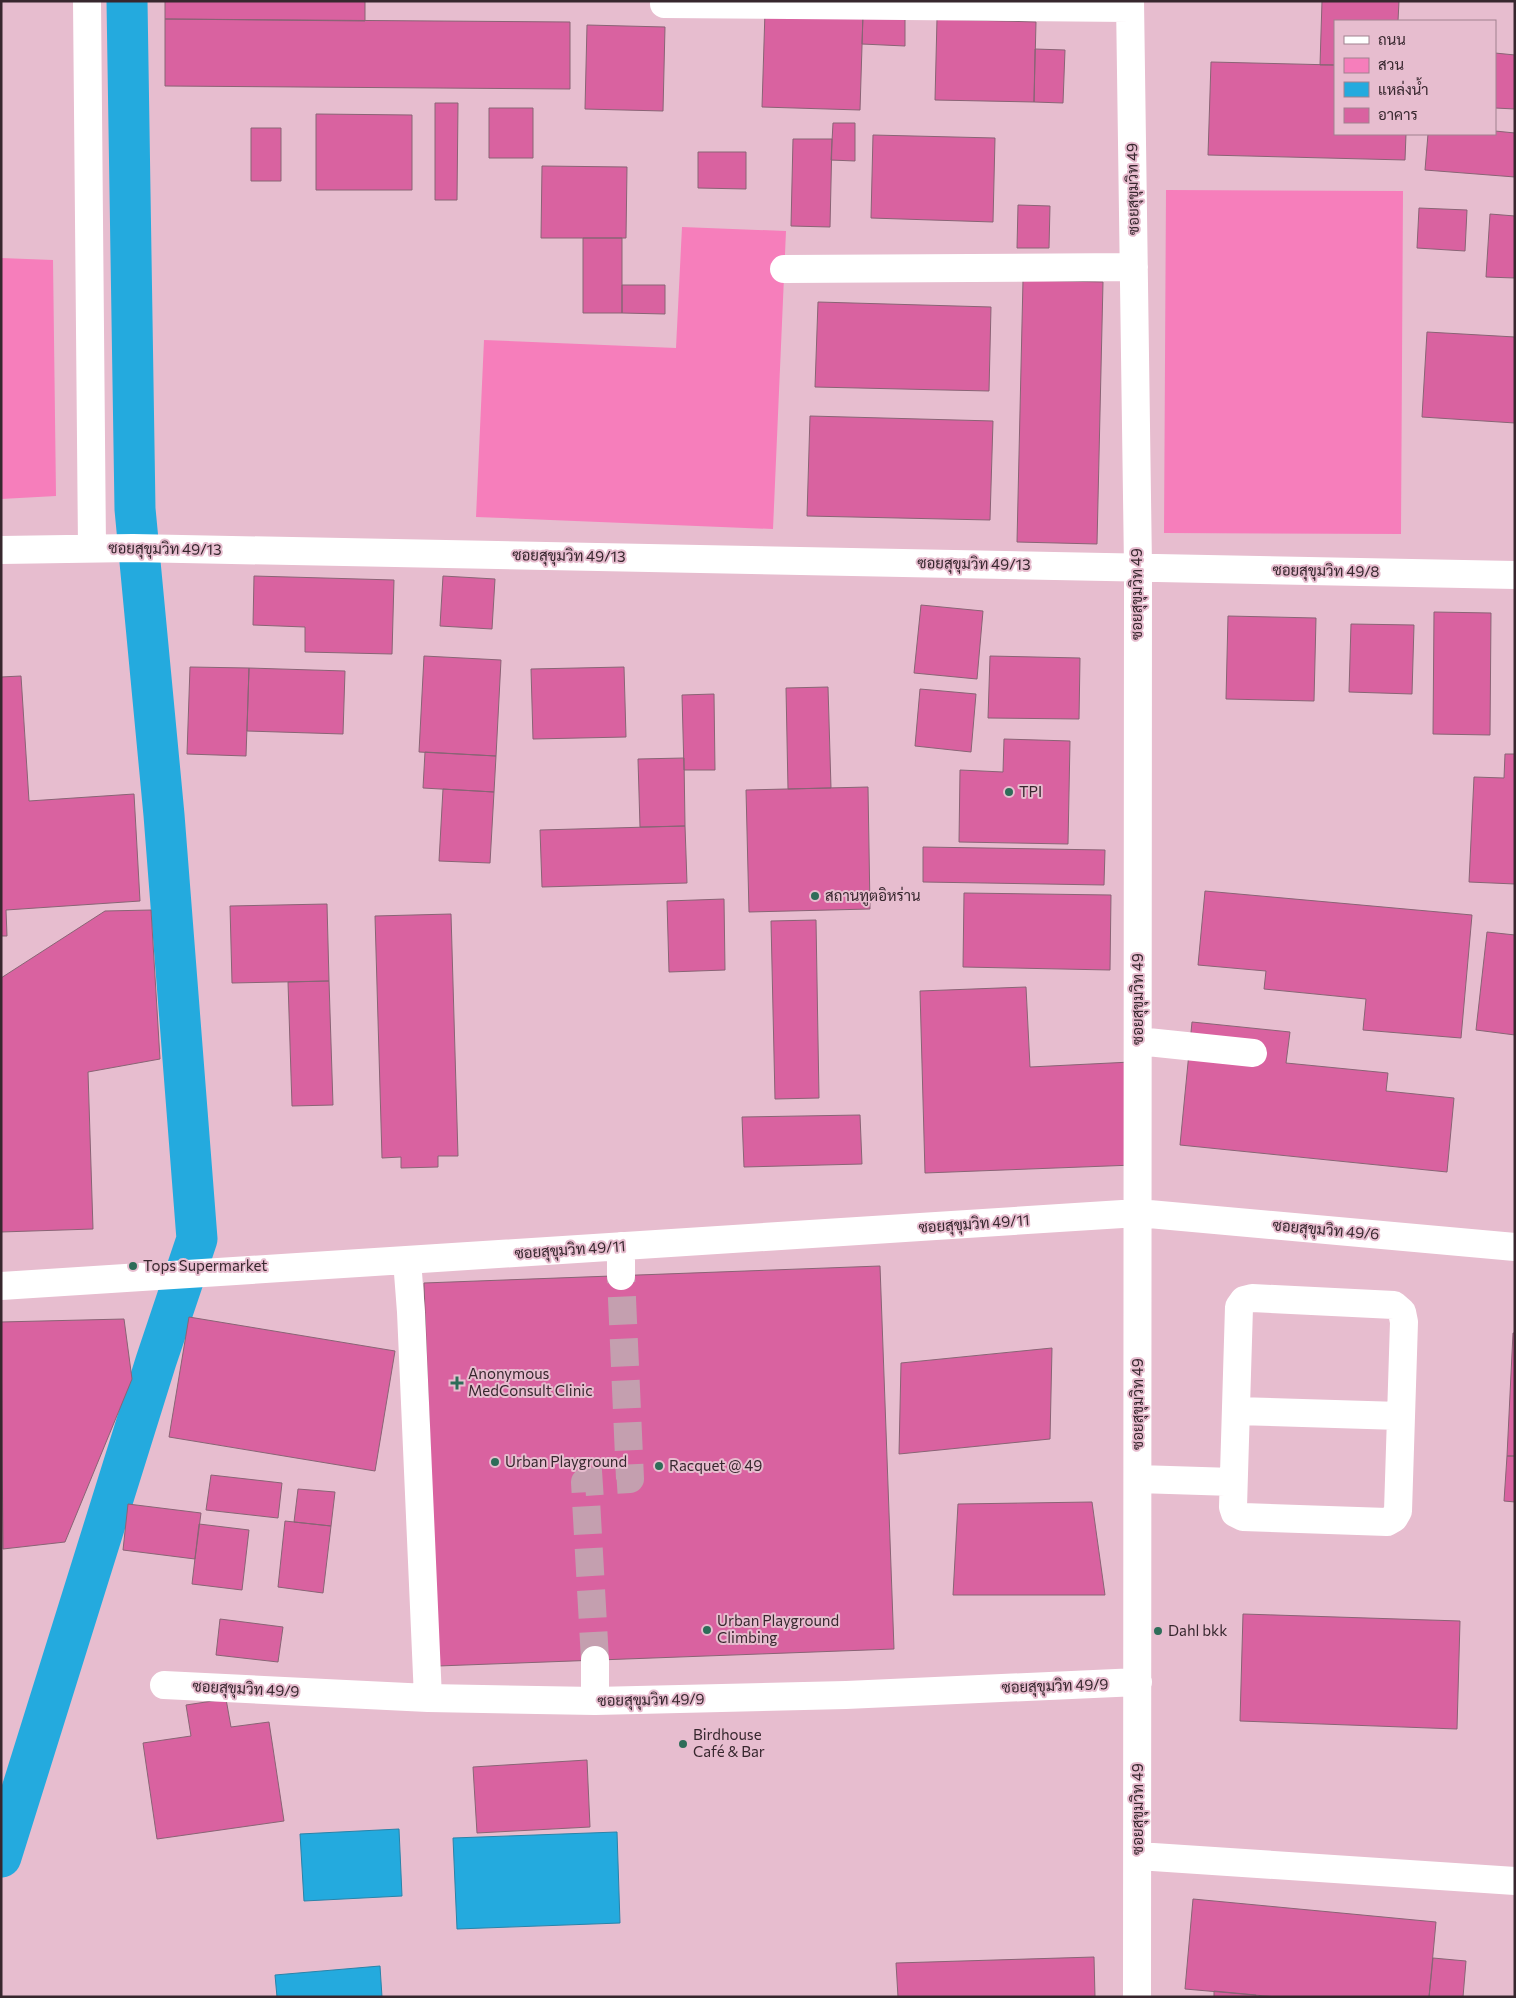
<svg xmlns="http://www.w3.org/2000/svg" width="1516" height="1998" viewBox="0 0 1516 1998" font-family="Commissioner,Sarabun,sans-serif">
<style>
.green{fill:#f67ebb}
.water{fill:#24aade;stroke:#2a83a9}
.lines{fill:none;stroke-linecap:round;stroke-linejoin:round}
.canal{stroke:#24aade;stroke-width:41}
.building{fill:#d962a0;stroke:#896475}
.minor-tunnel{stroke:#c49faf;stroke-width:28;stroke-dasharray:28 14;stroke-linecap:butt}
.minor{stroke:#fff;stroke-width:28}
.poi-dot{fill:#2e6d59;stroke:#e7bdcf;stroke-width:2}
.labels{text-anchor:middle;stroke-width:4;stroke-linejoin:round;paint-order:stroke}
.street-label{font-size:15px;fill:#37272e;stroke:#e7bdcf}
.poi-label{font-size:15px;fill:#37272e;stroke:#e7bdcf;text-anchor:start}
</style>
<rect width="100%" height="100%" fill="#e7bdcf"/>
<path class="green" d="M1166 190 1403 191 1401 534 1164 533Z
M682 227 786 231 773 529 476 517 484 340 676 348Z
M1 258 53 260 56 496 1 499Z"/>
<path class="water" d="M399 1829 402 1896 304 1901 300 1834Z
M617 1832 620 1923 457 1929 453 1838Z
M380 1966 382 1997H277L275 1975Z"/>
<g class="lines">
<path class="canal" d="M1 1857 156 1361 197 1239 164 815 135 509 127 1"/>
</g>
<path class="building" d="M165 1H365V21L165 19Z
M1322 1H1399L1398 21H1335V65H1320Z
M765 11 863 14 860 110 762 107Z
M863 14 905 15V46L862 44Z
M165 19 570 22V89L165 86Z
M937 19 1036 22 1034 102 935 100Z
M587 25 665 27 663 111 585 109Z
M1035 49 1065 50 1063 103 1034 102Z
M1495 53 1515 55V109L1495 108Z
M1211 62 1335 65V134H1406L1405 160 1208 155Z
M435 103H458L457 200H435Z
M489 108H533V158H489Z
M316 114 412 115V190H316Z
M833 123H855V161L831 160Z
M251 128H281V181H251Z
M1495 131 1515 133V177L1425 170 1428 134H1495Z
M873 135 995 138 993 222 871 218Z
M793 139H832L830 227 791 226Z
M698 152H746V189L698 188Z
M542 166 627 167 626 238H541Z
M1018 205 1050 206 1049 248H1017Z
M1419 208 1467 210 1465 251 1417 248Z
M1490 214 1515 216V278L1486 277Z
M583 238H622V313H583Z
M1023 280 1103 282 1097 544 1017 542Z
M622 285H665V314L622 313Z
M818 302 991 307 989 391 815 387Z
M1427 332 1515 337V423L1422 417Z
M810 416 993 421 990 520 807 516Z
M254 576 394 580 392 654 305 652V627L253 625Z
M443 576 495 579 492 629 440 626Z
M921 605 983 611 977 679 914 673Z
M1434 612 1491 613 1490 735 1433 734Z
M1228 616 1316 618 1314 701 1226 699Z
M1351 624 1414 625 1412 694 1349 692Z
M424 656 501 660 496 756 419 752Z
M990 656 1080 658 1079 719 988 718Z
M190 667 249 668 246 756 187 754Z
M624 667 626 737 533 739 531 669Z
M249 668 345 671 343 734 247 731Z
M21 676 29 801 134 794 140 901 6 910 7 936H1V677Z
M828 687 831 788 788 789 786 688Z
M920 689 976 694 971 752 915 746Z
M714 694 715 770H684L682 695Z
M1004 739 1070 741 1068 844 959 842 960 770 1003 772Z
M425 752 496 756 494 792 423 788Z
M1505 754H1515V884L1469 882 1474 777 1504 778Z
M684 758 685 826 640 827 638 759Z
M868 787 870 909 749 912 746 790Z
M443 789 494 792 490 863 439 861Z
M685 826 687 883 542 887 540 830Z
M923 847 1105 850 1104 885 923 882Z
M1205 891 1472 915 1461 1038 1363 1030 1366 999 1264 989 1266 971 1198 965Z
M964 893 1111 895 1110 970 963 967Z
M724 899 725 970 669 972 667 901Z
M327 904 329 981 232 983 230 906Z
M151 910 160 1059 88 1072 93 1229 1 1232V978L105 911Z
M451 914 458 1156H438V1167L401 1168V1157L382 1158 375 916Z
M816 920 819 1098 775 1099 771 921Z
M1487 932 1515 935V1035L1476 1030Z
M329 981 333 1105 292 1106 288 982Z
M1026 987 1030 1067 1131 1062 1134 1165 925 1173 920 991Z
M1192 1022 1290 1032 1286 1063 1388 1073 1386 1091 1454 1098 1447 1172 1180 1145Z
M860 1115 862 1164 744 1167 742 1117Z
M880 1266 894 1649 438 1666 424 1283Z
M189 1317 395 1351 375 1471 169 1437Z
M124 1319 132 1379 65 1542 3 1549 1 1322Z
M1513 1333H1515V1456H1507Z
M1052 1348 1050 1439 899 1454 901 1363Z
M1507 1456H1515V1502L1504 1501Z
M211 1475 282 1483 278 1518 206 1510Z
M298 1489 335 1492 331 1526 294 1522Z
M1092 1502 1105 1595H953L958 1504Z
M128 1504 201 1513 195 1559 123 1550Z
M285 1521 331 1526 323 1593 278 1587Z
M199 1524 249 1530 242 1590 192 1584Z
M1243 1614 1460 1621 1457 1729 1240 1721Z
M220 1619 283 1627 278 1662 216 1655Z
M226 1699 231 1727 269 1722 284 1821 157 1839 143 1743 191 1736 186 1705Z
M587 1760 590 1827 477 1833 473 1767Z
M1193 1899 1436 1922 1429 1997H1277L1185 1989Z
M1094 1957 1095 1997H898L896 1963Z
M1433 1958 1466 1961 1463 1997H1429Z
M1214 1991 1256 1995V1997H1214Z"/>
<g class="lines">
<path class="minor-tunnel" d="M595 1660 585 1482 630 1479 621 1276"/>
<path class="minor" d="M87 1 92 548
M1130 1 1138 567 1137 1997
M664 4 1130 8
M784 269 1134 267
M1 550 133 548 1515 575
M1138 1041 1253 1053
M621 1246V1276
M407 1260 411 1312 428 1698
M1 1286 1138 1213 1515 1247
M1252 1298 1394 1305 1402 1312 1404 1322 1398 1511 1394 1518 1387 1522 1243 1517 1235 1513 1233 1507 1239 1307 1244 1300Z
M1236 1411 1400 1416
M1138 1479 1233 1482
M595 1660V1701
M164 1685 428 1698 595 1701 846 1695 1138 1682
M1138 1856 1515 1881"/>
</g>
<g class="poi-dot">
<circle cx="1009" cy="792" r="5"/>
<circle cx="815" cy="896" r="5"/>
<circle cx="133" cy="1266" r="5"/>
<path d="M454.5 1375.5h5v5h5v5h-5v5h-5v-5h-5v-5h5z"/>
<circle cx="495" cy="1462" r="5"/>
<circle cx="659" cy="1466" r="5"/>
<circle cx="707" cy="1630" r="5"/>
<circle cx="1158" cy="1631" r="5"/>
<circle cx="683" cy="1744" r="5"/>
</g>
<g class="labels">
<g class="street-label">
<text transform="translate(1133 189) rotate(-91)" y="5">ซอยสุขุมวิท 49</text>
<text transform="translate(165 549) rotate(1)" y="5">ซอยสุขุมวิท 49/13</text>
<text transform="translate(569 556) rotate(1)" y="5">ซอยสุขุมวิท 49/13</text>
<text transform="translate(974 564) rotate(1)" y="5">ซอยสุขุมวิท 49/13</text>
<text transform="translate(1326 571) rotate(1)" y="5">ซอยสุขุมวิท 49/8</text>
<text transform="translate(1137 594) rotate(-90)" y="5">ซอยสุขุมวิท 49</text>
<text transform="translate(1138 999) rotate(-90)" y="5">ซอยสุขุมวิท 49</text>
<text transform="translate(974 1224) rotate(-4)" y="5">ซอยสุขุมวิท 49/11</text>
<text transform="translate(1326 1230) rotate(5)" y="5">ซอยสุขุมวิท 49/6</text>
<text transform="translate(570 1250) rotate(-4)" y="5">ซอยสุขุมวิท 49/11</text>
<text transform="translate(1138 1404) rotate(-90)" y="5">ซอยสุขุมวิท 49</text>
<text transform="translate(1055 1686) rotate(-2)" y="5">ซอยสุขุมวิท 49/9</text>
<text transform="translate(246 1689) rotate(3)" y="5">ซอยสุขุมวิท 49/9</text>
<text transform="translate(651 1700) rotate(-1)" y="5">ซอยสุขุมวิท 49/9</text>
<text transform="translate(1138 1809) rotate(-90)" y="5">ซอยสุขุมวิท 49</text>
</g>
<g class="poi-label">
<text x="1019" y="797">TPI</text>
<text x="825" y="901">สถานทูตอิหร่าน</text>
<text x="143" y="1271">Tops Supermarket</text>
<text x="468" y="1379">Anonymous<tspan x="468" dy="17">MedConsult Clinic</tspan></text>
<text x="505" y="1467">Urban Playground</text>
<text x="669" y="1471">Racquet @ 49</text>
<text x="717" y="1626">Urban Playground<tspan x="717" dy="17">Climbing</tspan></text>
<text x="1168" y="1636">Dahl bkk</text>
<text x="693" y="1740">Birdhouse<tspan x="693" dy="17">Café &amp; Bar</tspan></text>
</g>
</g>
<rect width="1516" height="1998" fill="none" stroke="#37272e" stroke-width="5"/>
<rect x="1334" y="20" width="162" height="115" fill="#e7bdcf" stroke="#a1818f"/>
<rect x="1344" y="36" width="25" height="8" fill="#ffffff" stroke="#a1818f"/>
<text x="1378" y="45" font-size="15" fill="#37272e">ถนน</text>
<rect x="1344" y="58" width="25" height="15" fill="#f67ebb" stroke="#a1818f"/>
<text x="1378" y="70" font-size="15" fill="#37272e">สวน</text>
<rect x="1344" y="82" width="25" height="15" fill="#24aade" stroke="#a1818f"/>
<text x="1378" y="95" font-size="15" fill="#37272e">แหล่งน้ำ</text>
<rect x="1344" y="108" width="25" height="15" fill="#d962a0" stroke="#a1818f"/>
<text x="1378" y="120" font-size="15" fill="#37272e">อาคาร</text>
</svg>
